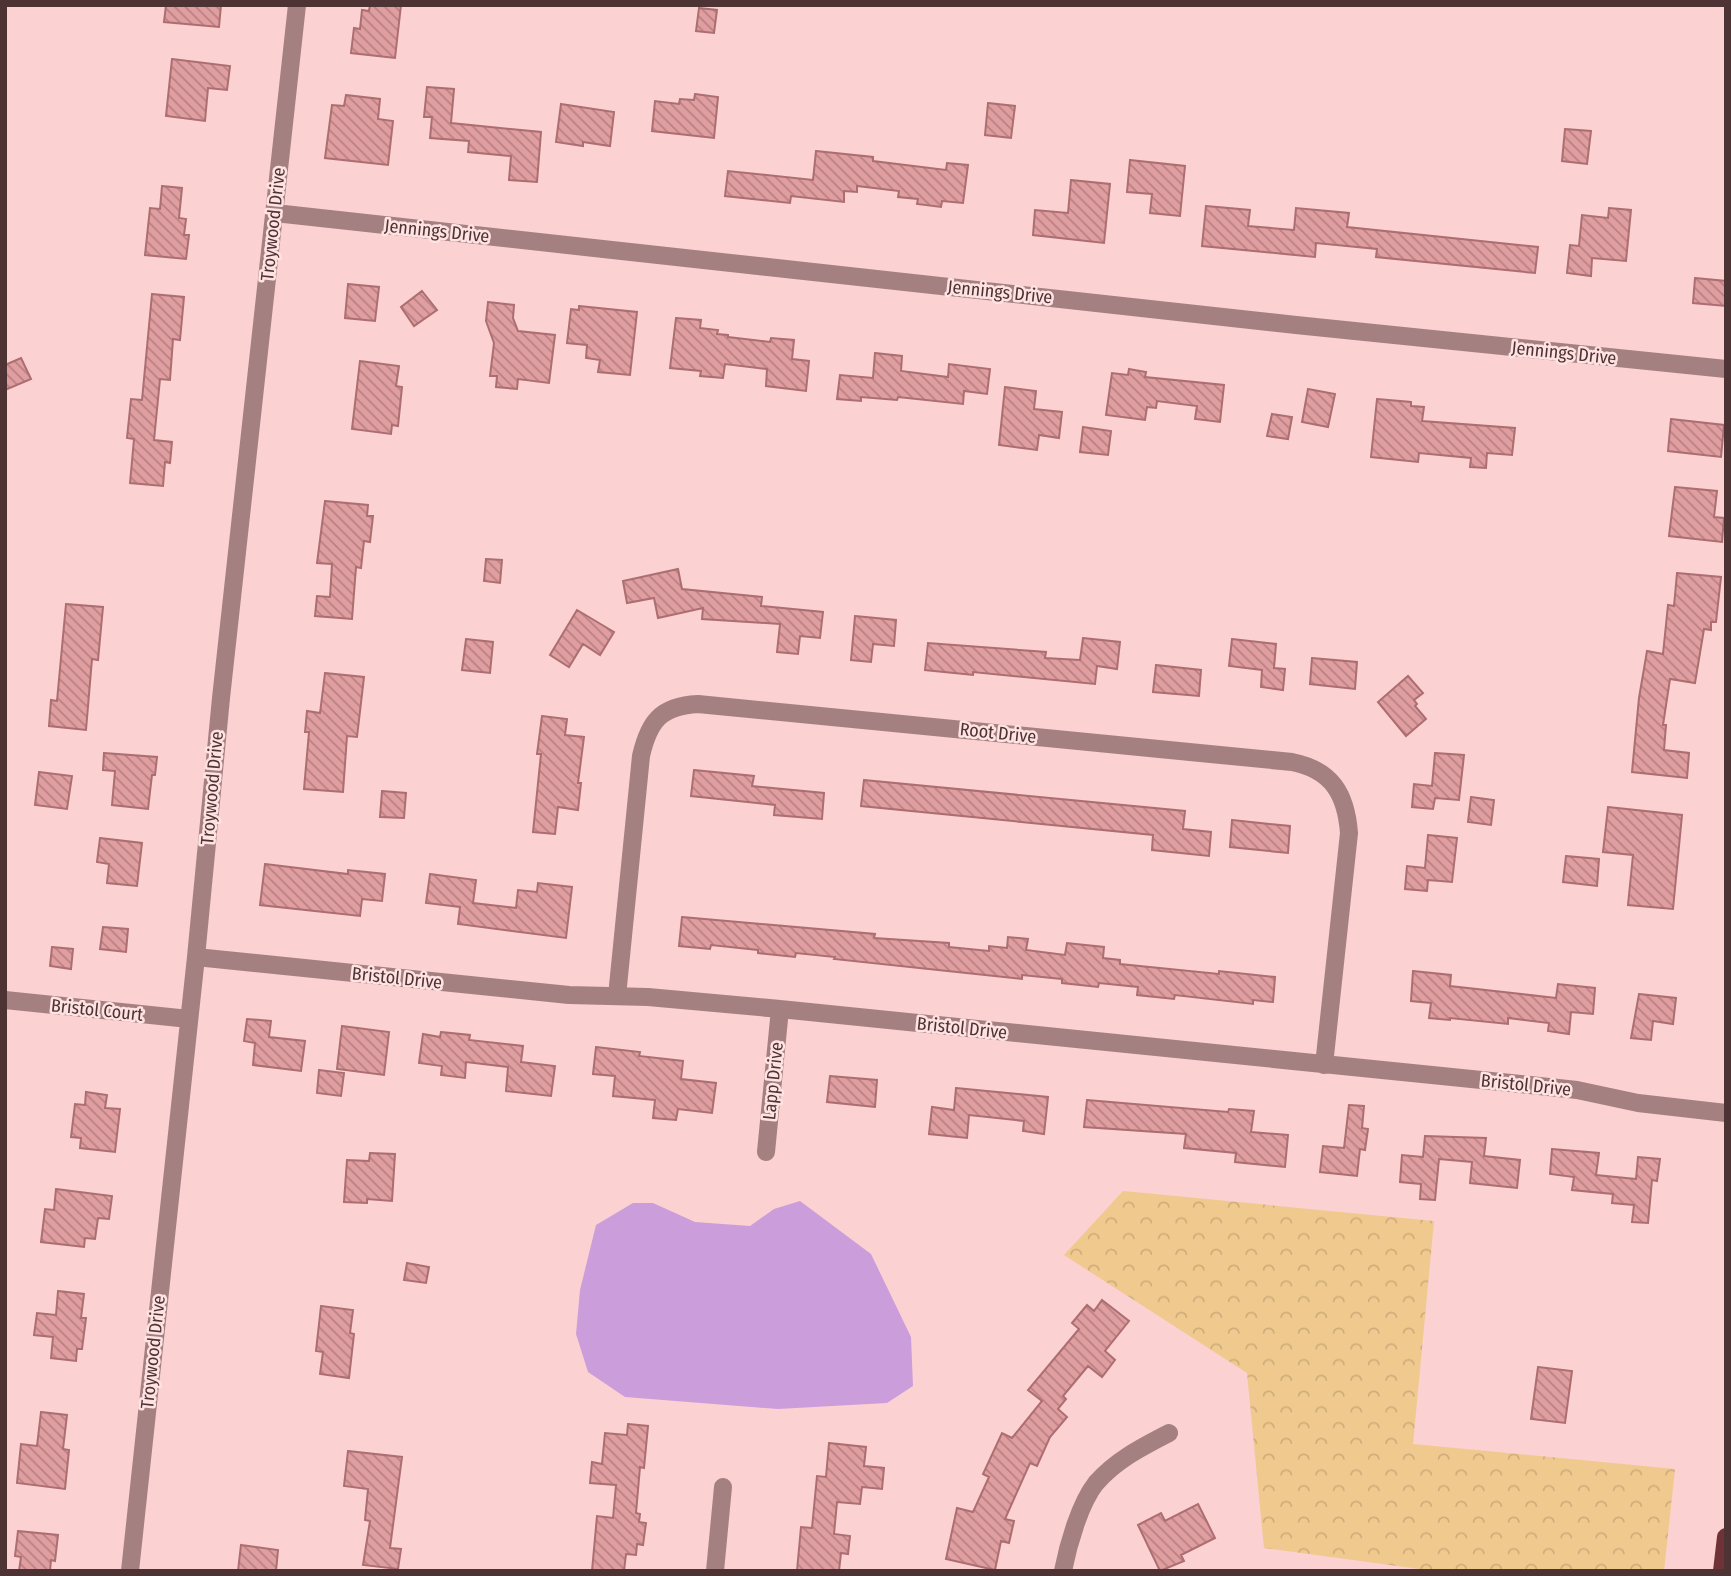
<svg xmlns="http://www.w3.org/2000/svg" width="1731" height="1576" viewBox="0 0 1731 1576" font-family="'Fira Sans Condensed',sans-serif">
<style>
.forest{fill:url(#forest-crowns)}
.water{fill:#cc9ddb}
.building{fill:url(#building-back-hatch);stroke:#ac6e71;stroke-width:2}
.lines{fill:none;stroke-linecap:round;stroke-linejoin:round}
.minor{stroke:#a58081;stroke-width:18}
.major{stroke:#6f3337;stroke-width:18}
.labels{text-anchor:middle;stroke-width:5;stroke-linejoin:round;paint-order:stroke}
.street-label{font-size:18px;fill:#4e3334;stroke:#ffe3e3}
</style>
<defs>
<pattern id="forest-crowns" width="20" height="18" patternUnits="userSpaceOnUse" patternTransform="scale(1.75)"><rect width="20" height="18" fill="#f0c98e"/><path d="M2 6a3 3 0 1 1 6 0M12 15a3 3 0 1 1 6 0" fill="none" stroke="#cfad7b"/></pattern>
<pattern id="building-back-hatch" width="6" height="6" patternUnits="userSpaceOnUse" patternTransform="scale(1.75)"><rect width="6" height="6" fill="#e09ea0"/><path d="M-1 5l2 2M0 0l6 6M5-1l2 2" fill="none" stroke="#b88183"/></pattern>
</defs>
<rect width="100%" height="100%" fill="#fbd1d2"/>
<path class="forest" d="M1123 1191 1434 1221 1413 1444 1675 1469 1664 1571H1434L1264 1548 1247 1373 1064 1255Z"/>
<path class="water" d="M800 1201 871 1254 911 1337 913 1386 887 1403 778 1409 625 1397 588 1372 576 1334 580 1290 596 1225 633 1203H653L695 1222 750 1226 774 1209Z"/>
<path class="building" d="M166 5H221L219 27 164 22Z
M370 5H401L395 58 351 53 354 28 360 29 362 10 369 11Z
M699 8 717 10 714 33 696 31Z
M172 59 230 66 227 90 208 88 205 121 166 116Z
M427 87 454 89 451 123 541 132 537 182 509 180 511 156 468 152 469 141 430 138 432 117H424Z
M695 94 718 97 714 138 652 131 655 101 679 104 680 99 694 100Z
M346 95 380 99 378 119 393 121 388 165 325 158 332 105 344 106Z
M988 103 1015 106 1011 138 985 135Z
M561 104 614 112 610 146 583 142V146L556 142Z
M1565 129 1591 131 1587 164 1562 161Z
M816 151 873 157V161L946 170 947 163 968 165 963 203 942 201 941 207 917 204 918 199 898 197 899 191 857 186V192L844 191V202L791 196 790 203 725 196 728 171 813 180Z
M1130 160 1185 166 1180 216 1150 213 1152 194 1127 192Z
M1071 180 1110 184 1104 243 1033 235 1035 210 1068 213Z
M162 186 182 188 179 218 186 219 184 235H189L186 259 145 255 150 208 160 209Z
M1206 206 1250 210 1248 226 1294 230 1296 208 1349 213 1347 227 1538 247 1535 273 1376 257 1377 249 1316 243 1315 257 1202 246Z
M1609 208 1631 210 1626 261 1592 258 1591 276 1567 273 1570 245 1579 246 1582 215 1608 218Z
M1695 278 1726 281V306L1693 303Z
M348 284 379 287 375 321 345 318Z
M422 291 437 310 414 326 401 307Z
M152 294 184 297 180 340 173 339 170 380 160 379 154 440 172 442 170 463 165 462 163 486 130 483 134 439 127 438 131 399 142 400Z
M488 302 514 305 513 318 518 331 555 335 549 383 518 379 517 389 496 387 497 376H490L494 343 486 321Z
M579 306 637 312 630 375 598 372 600 360 586 358 587 345 567 343 571 309 579 310Z
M676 318 701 320 700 328 718 330 717 334 728 335V337L770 342 771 338 794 340 792 359 809 361 806 391 766 386 767 369 725 364 723 378 700 376 701 371 670 368Z
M875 353 902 356 901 371 948 377 949 364 990 369 987 394 964 391 963 404 898 397 897 400 861 397V401L837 399 840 375 873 378Z
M21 358 31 379 5 390V365Z
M360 361 399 366 396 386 402 387 398 426 392 425 391 434 352 429Z
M1129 369 1146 372 1145 377 1224 385 1220 422 1195 419 1197 406 1157 401 1156 408 1147 407 1145 420 1106 415 1112 373 1128 375Z
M1005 387 1036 391 1034 409 1062 412 1059 438 1039 435 1037 450 999 445Z
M1308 389 1335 394 1328 427 1302 422Z
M1377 399 1411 402V406L1424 407 1422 421 1515 428 1512 455 1487 453 1486 468 1470 467 1471 458 1419 453 1418 462 1371 457Z
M1272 414 1292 417 1288 439 1267 436Z
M1671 419 1724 425 1721 457 1668 451Z
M1083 427 1111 431 1108 455 1080 452Z
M1675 487 1717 491 1714 517 1724 518 1722 542 1669 536Z
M325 501 368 505 367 516H373L370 542 364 541 361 568 356 567 352 619 315 616 317 596 330 597 332 564 317 563Z
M486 559 502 560 500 583 484 581Z
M678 569 682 589 762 597 761 606 823 612 820 638 800 636 798 654 777 652 780 624 702 619 703 608 658 618 654 598 627 603 623 581Z
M1677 573 1721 577 1716 622H1711V630L1704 629 1695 683 1670 679 1663 725H1666L1664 750 1689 753 1687 778 1632 772 1639 698 1647 651 1663 654 1668 605 1674 606Z
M66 604 103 607 98 660 92 659 86 730 49 726 51 700 57 701Z
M577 610 614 632 600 655 583 644 569 667 550 655Z
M855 616 896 620 894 646 873 644 871 662 851 660Z
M1083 638 1120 642 1117 669 1097 666 1095 684 973 672V675L925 670 928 643 1046 652 1045 658 1080 660Z
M466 639 493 642 490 673 462 670Z
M1232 639 1276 644 1274 668 1285 669 1283 690 1261 687 1262 670 1229 666Z
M1312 658 1357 662 1355 689 1310 684Z
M1156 665 1201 670 1199 696 1153 692Z
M325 673 364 677 357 737 347 736 343 792 304 789 309 732H305L307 711 320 713Z
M1408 676 1423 693 1414 700 1417 704 1415 706 1426 719 1406 736 1378 702Z
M542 716 567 719 565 735 584 737 578 783H581L578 810 558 807 555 834 533 832 541 754H537Z
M104 753 157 757 155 775H152L148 809 112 805 115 771 103 770Z
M1435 753 1464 755 1459 800 1435 798 1433 809 1412 807 1414 784 1432 786Z
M694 770 754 776 752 786 824 793 822 819 774 815 775 805 691 796Z
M39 772 72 776 67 809 35 805Z
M864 780 1185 811 1183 829 1211 832 1209 856 1152 850 1153 835 861 806Z
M382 791 406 793 404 818 380 817Z
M1471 797 1494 800 1491 825 1468 822Z
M1608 807 1682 815 1673 909 1628 905 1633 855 1603 852Z
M1232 820 1290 826 1288 853 1230 847Z
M1428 835 1457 838 1452 882 1428 880 1427 891 1405 889 1407 866 1425 868Z
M100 838 142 843 137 886 107 883 109 864 97 862Z
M1566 856 1599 859 1597 886 1563 882Z
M265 864 348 874V870L385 874 382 901 362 899 360 916 260 905Z
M430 874 476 880 473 903 516 908 518 890 537 892 538 883 572 887 566 938 458 924 460 907 426 903Z
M682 917 875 934 874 938 949 943V947L989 951V946L1007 948 1008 937 1028 939 1026 950 1065 955 1067 943 1104 947 1103 958 1120 960V964L1219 974V971L1275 977 1273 1002 1253 1000V1004L1175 995 1174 999 1137 995 1138 987 1099 983 1098 987 1062 983V979L1022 975V979L834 959 835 957 796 953 795 957 758 953V950L711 945 710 949 679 946Z
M103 927 128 929 126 952 100 949Z
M52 947 73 949 71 969 50 966Z
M1413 971 1451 975 1450 986 1556 998 1558 984 1595 988 1593 1014 1571 1012 1569 1034 1548 1031 1549 1023 1508 1018V1024L1450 1018V1020L1429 1018 1431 1003 1411 1001Z
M1639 994 1676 998 1673 1024 1653 1021 1651 1040 1631 1038Z
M247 1019 271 1021 269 1037 305 1041 301 1071 253 1065 255 1043 244 1041Z
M342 1026 389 1032 384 1075 337 1069Z
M441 1032 470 1035 469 1040 523 1046 521 1062 555 1066 551 1096 506 1091 508 1067 466 1062 465 1078 441 1075 442 1066 419 1063 423 1034 440 1037Z
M596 1047 640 1052 639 1056 683 1061 681 1079 716 1083 712 1113 678 1109 676 1120 653 1118 655 1100 613 1096 615 1076 593 1074Z
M319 1070 344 1073 341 1096 317 1093Z
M830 1076 877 1080 875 1107 827 1102Z
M956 1088 1048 1097 1044 1134 1023 1131 1024 1121 969 1115 967 1138 929 1134 932 1107 954 1110Z
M86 1092 107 1095 105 1108 120 1109 115 1152 80 1148 81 1138 71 1137 75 1104 85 1105Z
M1087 1100 1228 1112 1229 1109 1254 1111 1251 1132 1288 1135 1285 1167 1235 1162 1236 1153 1184 1148 1186 1134 1084 1127Z
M1349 1105 1364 1106 1362 1128 1368 1129 1365 1150 1360 1149 1357 1176 1320 1172 1323 1146 1344 1148Z
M1425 1136 1486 1138 1484 1156 1520 1160 1517 1188 1470 1183 1472 1162 1439 1159 1435 1200 1420 1199 1421 1184 1400 1182 1402 1155 1423 1157Z
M1552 1149 1599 1153 1596 1175 1636 1179 1638 1157 1660 1159 1657 1181 1652 1180 1648 1223 1632 1222 1634 1205 1612 1203 1613 1194 1572 1190 1574 1177 1550 1174Z
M370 1153 395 1154 392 1201 367 1199V1203L344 1202 347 1160 369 1161Z
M56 1189 112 1196 109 1219 98 1218 95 1239 85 1238 84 1247 41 1242 45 1209 54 1210Z
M407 1263 429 1267 426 1283 404 1280Z
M58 1291 84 1294 81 1318H86L82 1349H77L76 1361 51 1358 53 1337 34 1335 37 1313 56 1315Z
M1102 1300 1129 1321 1105 1351 1115 1360 1102 1377 1088 1366 1063 1396 1066 1399 1058 1409 1067 1417 1050 1437 1037 1466 1030 1463 1005 1519 1014 1521 1009 1543 1001 1541 995 1570 946 1559 957 1508 973 1512 989 1477 983 1474 1002 1433 1012 1438 1042 1401 1028 1390 1079 1329 1072 1323 1087 1305 1094 1311Z
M321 1306 353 1310 350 1333 354 1334 349 1378 320 1374 323 1352 316 1351Z
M1538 1367 1572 1371 1565 1423 1531 1419Z
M41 1412 67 1415 63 1449 69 1450 65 1489 17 1483 21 1444 37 1446Z
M628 1424 648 1426 644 1468 640 1467 636 1513 640 1514 639 1522 646 1523 643 1545 637 1544 636 1555 626 1554 624 1571H592L597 1516 613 1518 616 1485 590 1483 592 1462 602 1464 605 1433 627 1435Z
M829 1443 866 1447 864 1466 884 1468 882 1489 862 1487 860 1504 837 1502 834 1534 850 1536 848 1554 841 1553 839 1571H797L801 1527 812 1528 817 1476 826 1477Z
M348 1451 402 1457 390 1548 401 1549 398 1569 363 1565 370 1521 365 1520 368 1489 344 1486Z
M1198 1504 1215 1538 1181 1555 1184 1561 1160 1571 1138 1525 1161 1513 1165 1521Z
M18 1531 58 1535 55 1561 51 1560 50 1571H19L21 1557 15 1556Z
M241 1545 278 1550 276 1571H238Z"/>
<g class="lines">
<path class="minor" d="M275 213 1296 325 1726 369
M196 957 569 995 648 997 780 1009 1511 1083 1577 1090 1638 1103 1726 1113
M617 996 641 756C649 721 661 706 698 704L1292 762C1332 770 1346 794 1349 833L1324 1065
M5 1000 189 1019
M766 1152 780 1009
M130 1571 196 957 221 698 297 5
M715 1571 723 1487
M1063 1571C1068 1545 1080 1503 1096 1483 1116 1460 1142 1447 1169 1433"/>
<path class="major" d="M1722 1571 1726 1537"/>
</g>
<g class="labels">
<g class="street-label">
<text transform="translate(273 224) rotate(-84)" y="6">Troywood Drive</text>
<text transform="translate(437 231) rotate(6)" y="6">Jennings Drive</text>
<text transform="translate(1000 292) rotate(6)" y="6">Jennings Drive</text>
<text transform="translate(1564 353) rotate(6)" y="6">Jennings Drive</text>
<text transform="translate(998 733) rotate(6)" y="6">Root Drive</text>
<text transform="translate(212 788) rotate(-85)" y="6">Troywood Drive</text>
<text transform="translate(397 978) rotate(6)" y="6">Bristol Drive</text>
<text transform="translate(97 1010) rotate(6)" y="6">Bristol Court</text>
<text transform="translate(962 1028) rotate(6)" y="6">Bristol Drive</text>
<text transform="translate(773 1081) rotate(-84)" y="6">Lapp Drive</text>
<text transform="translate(1526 1085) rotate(6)" y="6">Bristol Drive</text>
<text transform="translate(153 1352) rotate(-84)" y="6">Troywood Drive</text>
</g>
</g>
<rect width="1731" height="1576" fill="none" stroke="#4e3334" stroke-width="14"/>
</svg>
